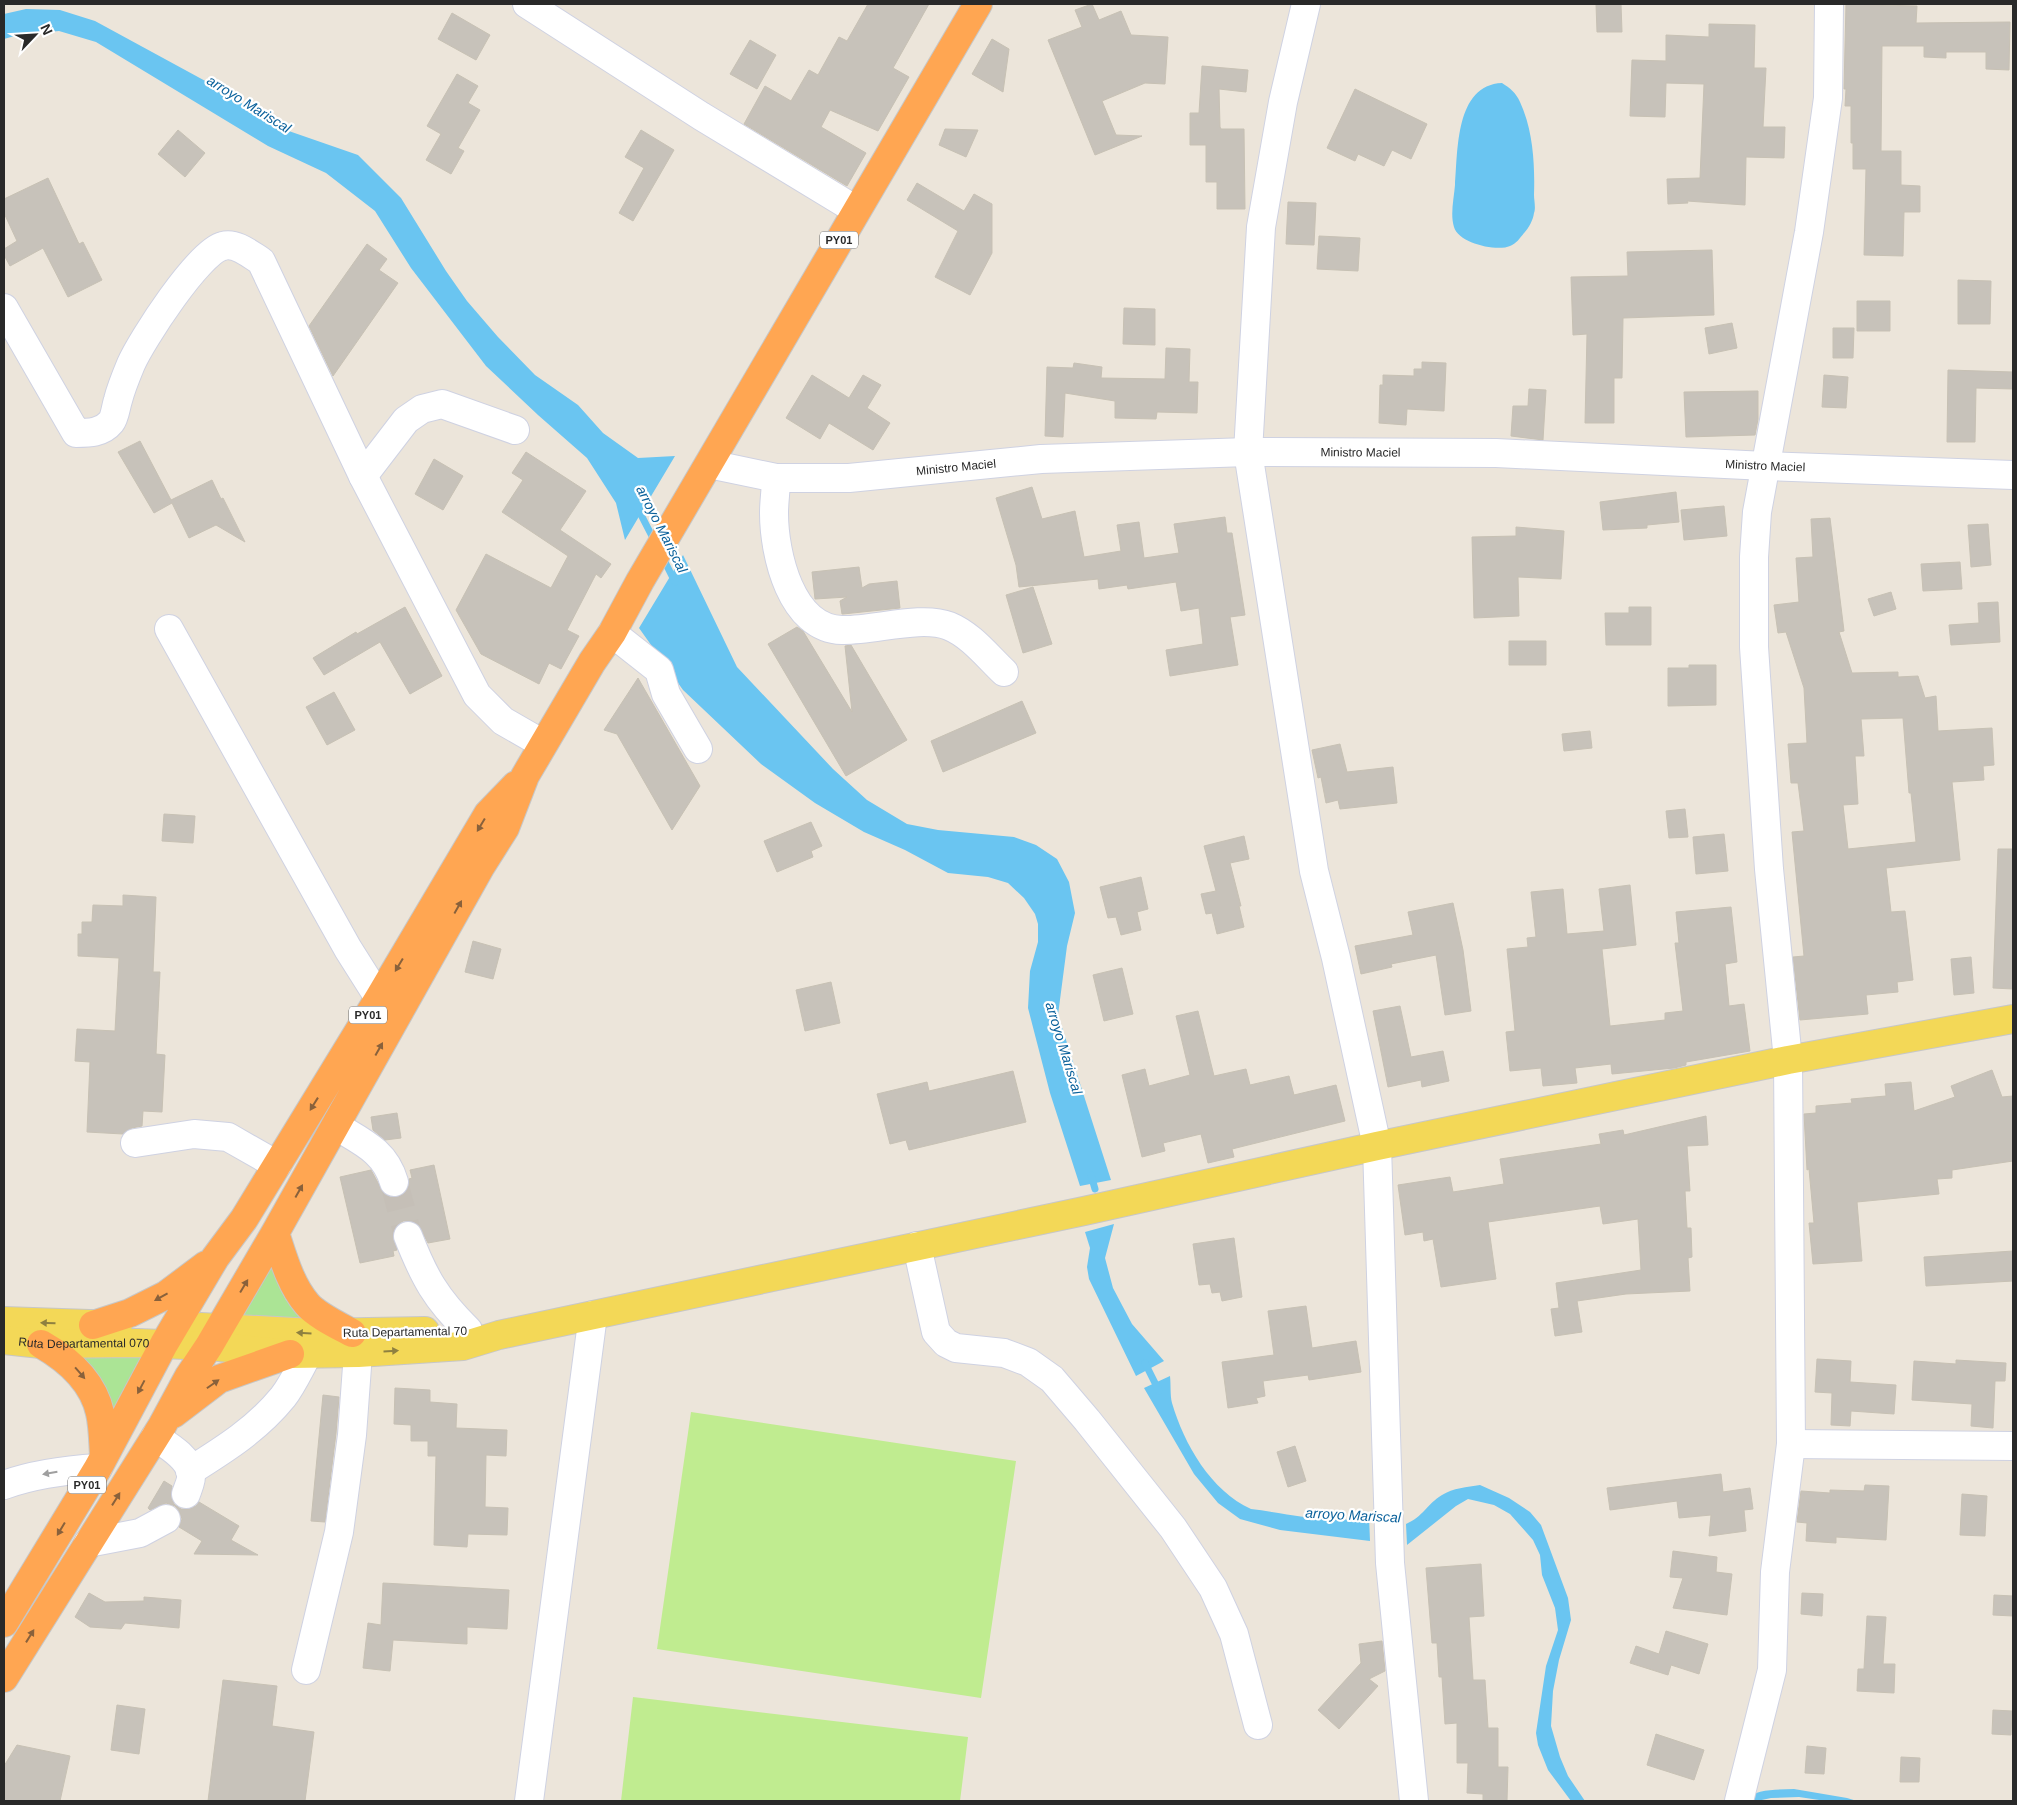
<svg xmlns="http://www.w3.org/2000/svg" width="2017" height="1805" viewBox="0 0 2017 1805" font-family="Arial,sans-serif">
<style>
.green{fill:#abe495}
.pitch{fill:#c0ec90}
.water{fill:#6ac5f1}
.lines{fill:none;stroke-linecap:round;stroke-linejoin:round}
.stream{stroke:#6ac5f1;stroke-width:7}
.building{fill:#c7c2ba;stroke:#c7c1b4;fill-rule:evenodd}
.minor-tunnel{stroke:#c5bfb7;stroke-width:28;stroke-dasharray:28 14;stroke-linecap:butt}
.minor-casing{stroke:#cfd2e2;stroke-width:30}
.major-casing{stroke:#c7c7c7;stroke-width:30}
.highway-casing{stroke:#c7c7c7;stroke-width:30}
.minor{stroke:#fff;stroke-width:28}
.major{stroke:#f3d857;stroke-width:28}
.highway{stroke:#ffa652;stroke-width:28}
.oneway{fill:#89613b}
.oneway2{fill:#8e8040}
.oneway3{fill:#9f9f9f}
.labels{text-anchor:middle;stroke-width:4.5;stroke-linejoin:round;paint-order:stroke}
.shield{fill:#fff;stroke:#696969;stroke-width:1}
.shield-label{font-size:11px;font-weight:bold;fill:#292929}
.street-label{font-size:12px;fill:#292929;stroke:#fff}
.water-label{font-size:14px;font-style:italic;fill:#0a619b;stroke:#fff}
</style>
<rect width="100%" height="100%" fill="#ece5da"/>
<path class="green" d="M273 1260C274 1285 288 1307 306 1323L234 1321Z
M72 1354 147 1357 108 1425Z"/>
<path class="pitch" d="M691 1412 1016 1461 981 1698 657 1649Z
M633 1697 968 1737 960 1801H621Z"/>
<path class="water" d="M26 9 60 10 95 21 209 83 283 129 358 155 401 198 446 271 467 301 498 337 535 375 578 405 603 433 638 458 675 456 625 540 616 503 587 458 538 415 486 366 411 268 375 211 326 173 268 146 96 42 59 31 18 35 4 39V14Z
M1502 83C1510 88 1516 93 1520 102 1533 130 1535 164 1534 195 1534 200 1536 208 1534 213 1533 220 1529 228 1524 233 1520 238 1516 244 1510 246 1497 252 1458 243 1454 227 1450 214 1454 198 1455 185 1458 151 1455 85 1502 83Z
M683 555 737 667 833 769 867 800 907 824 938 830 1014 837 1036 845 1057 859 1069 882 1075 913 1067 946 1058 1015 1111 1180 1080 1186 1050 1093 1028 1008 1030 971 1038 942V924L1035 914 1024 898 1008 883 988 877 948 873 905 850 864 832 815 803 761 764 683 690 639 628Z
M1114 1224 1105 1258 1113 1288 1132 1324 1164 1361 1136 1376 1089 1279 1087 1267 1090 1248 1085 1232Z
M1170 1376C1171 1385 1170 1395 1172 1403 1184 1444 1211 1491 1251 1509 1287 1513 1334 1526 1369 1516L1370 1541 1280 1530 1240 1519 1218 1503 1194 1474 1144 1388Z
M1480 1485 1509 1498 1530 1512 1541 1525 1568 1598 1571 1620 1559 1660 1553 1691 1551 1726 1560 1757 1568 1776 1585 1801H1571L1548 1770 1538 1745 1536 1733 1546 1666 1558 1630 1555 1608 1542 1575 1540 1555 1533 1540 1510 1514 1494 1505 1468 1499 1456 1506 1407 1545 1406 1524C1423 1517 1427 1504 1442 1495 1453 1488 1467 1487 1480 1485Z
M1794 1789 1847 1798 1857 1801H1826L1799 1797 1771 1798 1757 1801H1743C1757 1788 1776 1790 1794 1789Z"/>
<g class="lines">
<path class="stream" d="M637 507 655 542
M662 556 675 582
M1091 1175 1095 1189
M1145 1363 1159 1391"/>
</g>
<path class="building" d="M868 4H929L893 68 909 77 878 131 830 110 821 127 866 153 847 186 744 124 765 86 791 101 809 70 818 75 839 37 847 41Z
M1092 4 1099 20 1121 11 1131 35 1168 37 1165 84 1145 83 1102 101 1116 135 1142 136 1095 155 1048 40 1082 27 1075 10Z
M1596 4H1621L1622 32H1597Z
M1846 4 1917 6 1916 23 2010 22 2009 70 1986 69V52H1946V58L1924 57V46H1882L1881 151H1901V185L1920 186V212H1904L1903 256 1864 255 1866 169H1853V143H1851V106H1845L1846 89H1844Z
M452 13 490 35 476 60 438 39Z
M1709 24 1755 25 1754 68H1766L1763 127H1785L1784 158 1746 157 1745 205 1687 201 1688 203 1668 204 1667 179 1700 178 1704 84 1666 83 1665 117 1630 116 1632 60 1666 61V35L1709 37Z
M992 39 1009 49 1003 92 972 74Z
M750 40 776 55 757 89 730 74Z
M1202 66 1248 70 1246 92 1219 89 1220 127 1221 129H1244L1245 209H1217V182H1206V145H1190V113H1199Z
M457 74 478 86 468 103 480 110 458 148 464 151 451 174 426 160 441 134 427 126Z
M1355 89 1427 124 1411 159 1392 150 1384 166 1358 154 1355 161 1327 148Z
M945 129 978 130 966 157 939 145Z
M178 130 205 153 185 177 158 154Z
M641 130 674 150 633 221 619 213 644 168 625 157Z
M48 178 79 244 83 242 102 280 68 297 43 248 10 266 4 255V249L17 241 4 213V199Z
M917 183 964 211 974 194 992 204V253L970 295 935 277 958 231 907 200Z
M1288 202 1316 203 1314 245 1286 244Z
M1319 236 1360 238 1358 271 1317 269Z
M367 244 387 259 379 270 398 283 333 376 309 326Z
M1712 250 1714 315 1623 318 1622 378H1614V423H1585L1587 334 1573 335 1571 277 1628 276 1627 252Z
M1958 280 1991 281 1990 324H1958Z
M1857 301H1890V331H1857Z
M1124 308 1155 309V345L1123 344Z
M1732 323 1737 348 1709 354 1705 328Z
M1833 328H1854L1853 358H1833Z
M1166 348 1190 349 1189 382H1198L1197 413 1157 412 1156 419 1115 418V401L1065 393 1063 437 1045 436 1047 367 1073 368 1074 363 1102 367 1101 378 1165 379Z
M1422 362 1446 363 1444 411 1407 409 1406 425 1379 423 1380 385H1383V375L1414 376V369H1422Z
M1948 370 2013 372V389L1976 388 1975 442H1947Z
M812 375 849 398 863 375 881 385 867 408 890 423 873 450 829 423 820 439 786 418Z
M1824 375 1848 377 1846 408 1822 407Z
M1529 389 1546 390 1543 440 1511 436 1513 406H1528Z
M1758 391V419L1755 435 1686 437 1684 392Z
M140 441 171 500 212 480 221 499 223 498 245 542 216 525 189 538 172 503 154 513 118 452Z
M526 452 586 491 560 530 611 564 601 578 596 574 567 630 579 636 561 669 549 663 539 684 481 654 456 610 486 554 551 588 568 556 502 512 523 480 512 473Z
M434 459 463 476 443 510 415 494Z
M1032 487 1042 519 1075 511 1084 557 1121 551 1117 525 1139 522 1144 558 1179 553 1174 524 1225 517 1227 533H1232L1245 615 1230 617 1238 665 1170 676 1166 650 1203 644 1199 608 1181 611 1176 582 1128 589 1127 585 1099 589 1098 579 1019 587 1016 565 996 498Z
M1676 492 1679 522 1647 525V528L1603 530 1600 502Z
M1724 506 1727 536 1684 540 1681 510Z
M1830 518 1844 631 1839 632 1852 673 1898 672V677L1918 676 1925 698 1936 696 1938 731 1992 728 1994 765 1983 766 1984 780 1952 782 1960 860 1886 868 1891 912 1905 911 1913 980 1897 982 1898 992 1866 995 1868 1014 1800 1020 1793 957 1804 956 1792 832 1804 831 1798 783H1791L1788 744 1807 743 1804 688 1786 632 1778 633 1774 605 1799 602 1796 558 1813 557 1811 519ZM1903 718 1909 793H1911L1916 842 1848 849 1843 805 1858 804 1855 756H1864L1861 719Z
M1988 524 1991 565 1971 567 1968 525Z
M1516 527 1564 531 1561 579 1518 577 1519 616 1474 618 1472 537 1516 536Z
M1960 562 1962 589 1923 591 1921 564Z
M859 567 862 588 869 584 897 581 900 608 843 614H842L840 601 847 597 815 599 812 572Z
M1033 587 1052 644 1023 653 1006 595Z
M1891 592 1896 609 1874 616 1868 599Z
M1998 602 2000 642 1951 645 1949 625 1979 623 1978 603Z
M405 607 442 676 410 694 380 642 324 675 313 658 356 632 357 634Z
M1629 607H1651V645H1606L1605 613H1629Z
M797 627 803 631 852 712 845 646 851 645 907 740 846 776 768 644Z
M1509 641H1546V665H1509Z
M1689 665H1716V705L1668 706V668H1689Z
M638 678 700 786 672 830 617 734 604 730Z
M334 692 355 730 327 745 306 707Z
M1022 701 1036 733 943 772 931 741Z
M1590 731 1592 748 1564 751 1562 734Z
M1340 744 1347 772 1393 767 1397 803 1340 809 1338 800 1326 803 1321 777 1318 778 1312 750Z
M1685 809 1688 837 1669 838 1666 811Z
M164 814 195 816 193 843 162 841Z
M811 822 822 846 811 851 813 857 777 872 764 841Z
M1724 834 1728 871 1696 874 1693 837Z
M1244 836 1249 859 1230 863 1241 906H1239L1244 927 1217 934 1212 913 1206 914 1201 894 1216 891 1204 846Z
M1998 849H2013V989L1993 988Z
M1141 877 1148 909 1137 912 1141 930 1121 935 1116 917 1108 918 1100 887Z
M1630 885 1636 945 1602 949 1610 1026 1665 1020V1013L1683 1011 1675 943H1679L1676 912 1731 907 1737 962 1725 964 1729 1006 1744 1004 1750 1051 1686 1062V1065L1674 1068 1612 1074 1611 1064 1575 1068 1577 1083 1543 1086 1541 1068 1510 1071 1506 1032 1515 1031 1507 949 1528 947 1527 938 1536 937 1531 892 1563 889 1567 934 1604 931 1599 889Z
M123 895 156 897 153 972H160L156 1054 165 1055 162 1112 143 1111 142 1126 132 1128 123 1134 87 1132 90 1062 75 1061 77 1029 115 1031 119 958 78 956V934H82V922H92L93 905 123 906Z
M1453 903 1463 950 1471 1011 1445 1015 1436 955 1391 964 1392 967 1361 974 1355 946 1413 935 1408 912Z
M473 941 501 949 493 979 465 972Z
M1971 957 1974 993 1954 995 1951 959Z
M1122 968 1133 1014 1104 1021 1093 975Z
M831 982 840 1023 805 1031 796 990Z
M1400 1006 1411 1057 1443 1051 1449 1081 1422 1087 1421 1080 1388 1087 1373 1011Z
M1198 1011 1214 1076 1246 1069 1250 1085 1289 1076 1294 1095 1336 1085 1345 1121 1232 1149 1234 1157 1208 1163 1201 1134 1163 1143 1165 1151 1142 1157 1122 1075 1145 1069 1149 1086 1190 1075 1176 1016Z
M1992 1070 2002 1097 2013 1096V1161L1952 1170V1178L1937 1179 1939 1194 1857 1202 1862 1261 1813 1264 1809 1223H1814L1809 1169 1807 1170 1804 1114 1816 1113V1106L1852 1103 1851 1099 1886 1096 1885 1084 1911 1082 1914 1111 1955 1097 1951 1086Z
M1013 1071 1026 1122 909 1150 906 1140 890 1144 877 1094 927 1082 929 1091Z
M397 1113 401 1138 385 1140 373 1130 371 1117Z
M1706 1116 1708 1145 1687 1146 1690 1191H1685L1687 1228H1691L1692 1257 1688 1258 1690 1291 1626 1294 1577 1301 1582 1332 1555 1336 1551 1309 1559 1308 1556 1283 1641 1270 1638 1219 1603 1224 1600 1206 1488 1222 1496 1279 1441 1287 1433 1239 1424 1241 1423 1232 1405 1235 1398 1185 1450 1177 1453 1192 1504 1184 1500 1159 1601 1144 1599 1134 1623 1130 1624 1135Z
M434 1165 450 1239 428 1243 418 1224 411 1221H403L396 1226 393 1233 397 1250 393 1251 394 1256 360 1263 340 1177 371 1170 384 1194 391 1197H399L406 1192 409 1185V1179L412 1178 410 1170Z
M1234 1238 1242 1297 1222 1301 1220 1292 1212 1293 1210 1284 1199 1285 1193 1244Z
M2013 1251V1281L1926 1286 1924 1257Z
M1306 1306 1312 1348 1356 1341 1361 1372 1309 1380 1308 1375 1263 1381 1265 1396 1256 1398 1258 1403 1228 1408 1222 1362 1274 1355 1268 1311Z
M1817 1359 1851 1361 1850 1382 1896 1385 1894 1414 1851 1411 1850 1426 1831 1425 1832 1393 1815 1392Z
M1956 1360 2006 1363 2005 1381H1995L1993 1428 1971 1426 1972 1404 1912 1400 1914 1361 1956 1364Z
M395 1388 430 1390V1402L457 1404 456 1428 507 1430 506 1456 486 1455 485 1507 508 1508 507 1535 468 1534 467 1547 434 1545 436 1456H428V1441H411V1425L394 1424Z
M323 1395 339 1397 336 1433 325 1522 311 1521Z
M1295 1446 1306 1481 1288 1487 1277 1452Z
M1721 1474 1723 1492 1750 1488 1753 1509 1744 1510 1746 1531 1709 1536 1711 1515 1679 1518 1677 1501 1610 1510 1607 1488Z
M164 1481 172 1486 171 1496 174 1504 181 1509H188L196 1506 199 1502 239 1526 231 1540 258 1555 194 1554 202 1541 179 1527 182 1519 179 1511 175 1506 166 1503 150 1510 148 1508Z
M1865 1485 1889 1486 1886 1540 1836 1537V1543L1806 1541 1807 1523 1797 1522 1801 1491 1830 1493V1490L1864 1491Z
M1962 1494 1987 1496 1985 1536 1960 1535Z
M1673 1551 1717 1557 1716 1572 1732 1574 1727 1615 1673 1608 1683 1578 1670 1577Z
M1481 1564 1484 1616 1469 1617 1473 1680H1485L1488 1728H1498V1767H1508L1507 1801H1483V1794L1467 1793 1468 1763H1457V1723L1445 1724 1442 1677H1439L1437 1643H1432L1426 1568Z
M383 1583 509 1590 507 1629 467 1627V1644L393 1640 390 1671 363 1668 368 1623 381 1625Z
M89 1593 105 1602 144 1601V1597L181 1600 179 1628 125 1623 121 1629 90 1627 75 1617Z
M1802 1593 1823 1594 1822 1616 1801 1614Z
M1994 1595 2013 1596V1616L1993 1615Z
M1867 1616 1886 1617 1883 1664H1895L1894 1693 1857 1691 1858 1669H1864Z
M1666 1631 1708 1644 1699 1674 1671 1665 1668 1675 1630 1663 1636 1646 1659 1654Z
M1382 1641 1385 1671 1369 1679 1378 1686 1339 1729 1318 1710 1361 1663 1359 1644Z
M223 1680 277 1686 272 1726 314 1732 305 1801H208Z
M117 1705 145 1709 139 1754 111 1750Z
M1993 1710 2012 1711 2011 1735 1992 1734Z
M1656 1734 1704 1750 1694 1780 1647 1765Z
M17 1745 70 1756 60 1801H4V1766Z
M1807 1746 1826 1748 1824 1774 1805 1773Z
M1901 1757 1920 1758 1919 1782H1900Z"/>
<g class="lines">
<path class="minor-tunnel" d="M394 1182 408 1236"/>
<g class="minor-casing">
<g id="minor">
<path d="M527 4 701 116 856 210"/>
<path d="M1306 4 1283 102 1261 227 1248 452 1314 871 1336 958 1377 1146 1390 1563 1414 1801"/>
<path d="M4 308 76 433C89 433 102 433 111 422 115 417 116 406 118 400 121 388 126 376 131 364 141 341 199 251 223 246 236 242 251 255 261 261L363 476 477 695 503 721 543 744"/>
<path id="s1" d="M709 464 776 478H849L1041 459 1248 452 1496 453 1766 466 2013 475"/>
<path d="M363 476 406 420 422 409 442 404 515 430"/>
<path d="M776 478C776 490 774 501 774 513 774 554 791 629 842 630 873 631 921 615 949 626 971 635 987 656 1004 672"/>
<path d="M169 629 348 949 379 998"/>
<path d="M612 633 659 670 666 694 698 749"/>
<path d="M336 1126C362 1142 385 1151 394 1182"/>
<path d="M135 1143 194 1134 228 1137 277 1165"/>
<path d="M408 1236C424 1277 436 1299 468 1330"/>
<path d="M917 1246 936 1332 946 1343 956 1348 1004 1353 1028 1362 1052 1379 1087 1420 1173 1528 1213 1588 1234 1634 1258 1725"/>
<path d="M155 1437C167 1445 189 1457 191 1474 192 1480 188 1488 186 1494"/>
<path d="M1791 1444 2013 1446"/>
<path d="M190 1471C225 1449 257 1429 283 1397 293 1384 300 1368 308 1354"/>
<path d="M4 1485C34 1474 66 1470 98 1468"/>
<path d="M88 1543 140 1533 166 1519"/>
<path d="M306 1670 339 1532 352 1435 358 1353"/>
<path d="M529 1801 593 1315"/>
<path d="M1739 1801 1772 1670 1775 1572 1791 1444 1788 1060 1769 869 1754 647V557L1757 512 1809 232 1828 98 1829 4"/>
</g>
</g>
<g class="major-casing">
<g id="major">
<path d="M4 1321 118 1325"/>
<path d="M201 1327 313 1333 425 1331"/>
<path id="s2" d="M4 1340 41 1344 138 1343 209 1346 290 1354 358 1353 463 1346 499 1335 1084 1211 1377 1146 1788 1060 2013 1019"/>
</g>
</g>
<g class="highway-casing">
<path id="highway" d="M275 1233C283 1257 290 1284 307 1304 316 1315 339 1326 352 1333
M93 1325 130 1313 166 1295 206 1265
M41 1344C69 1360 93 1381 100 1413 103 1426 103 1441 104 1455
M173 1414 219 1379 290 1354
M4 1623 98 1468 164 1344 215 1258 244 1219 379 998 488 814 516 785
M4 1678 162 1426 189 1376 209 1346 275 1233 481 866 505 828 525 776 592 662 612 633 640 581 978 4"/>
</g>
<use href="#minor" class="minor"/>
<use href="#major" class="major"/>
<use href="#highway" class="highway"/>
</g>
<defs><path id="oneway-solid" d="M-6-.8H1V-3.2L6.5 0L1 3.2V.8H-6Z" transform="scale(1.25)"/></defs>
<g class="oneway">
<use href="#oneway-solid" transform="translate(481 825) rotate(121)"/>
<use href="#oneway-solid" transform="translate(458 907) rotate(-61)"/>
<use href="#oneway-solid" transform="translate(399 965) rotate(121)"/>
<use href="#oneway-solid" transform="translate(379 1049) rotate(-61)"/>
<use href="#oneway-solid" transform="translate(314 1104) rotate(122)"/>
<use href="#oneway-solid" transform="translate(299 1191) rotate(-61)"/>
<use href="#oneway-solid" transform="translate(244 1286) rotate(-59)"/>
<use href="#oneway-solid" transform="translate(161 1297) rotate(151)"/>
<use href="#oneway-solid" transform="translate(80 1373) rotate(49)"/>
<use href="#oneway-solid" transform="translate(213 1384) rotate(-35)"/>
<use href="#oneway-solid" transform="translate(141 1387) rotate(118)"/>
<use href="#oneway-solid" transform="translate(116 1499) rotate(-58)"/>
<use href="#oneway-solid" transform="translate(61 1529) rotate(121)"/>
<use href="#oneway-solid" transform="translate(30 1636) rotate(-58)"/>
</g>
<g class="oneway2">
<use href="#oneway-solid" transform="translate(48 1323) rotate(-178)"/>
<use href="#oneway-solid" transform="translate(304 1333) rotate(-177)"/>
<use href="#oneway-solid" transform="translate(391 1351) rotate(-3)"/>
</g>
<use class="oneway3" href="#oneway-solid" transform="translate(50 1473) rotate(170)"/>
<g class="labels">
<g class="shield">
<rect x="820" y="231.5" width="38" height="17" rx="4"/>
<rect x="349" y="1006.5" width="38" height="17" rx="4"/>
<rect x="68" y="1476.5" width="38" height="17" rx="4"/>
</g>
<g class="shield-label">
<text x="839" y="244">PY01</text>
<text x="368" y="1019">PY01</text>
<text x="87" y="1489">PY01</text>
</g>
<g class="street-label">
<text dy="4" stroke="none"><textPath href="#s1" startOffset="654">Ministro Maciel</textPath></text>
<text dy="4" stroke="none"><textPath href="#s1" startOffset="1059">Ministro Maciel</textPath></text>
<text dy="4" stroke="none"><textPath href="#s1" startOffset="249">Ministro Maciel</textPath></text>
<text transform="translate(405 1332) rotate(-1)" y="4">Ruta Departamental 70</text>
<text dy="4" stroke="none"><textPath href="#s2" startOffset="80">Ruta Departamental 070</textPath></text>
</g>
<g class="water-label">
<text transform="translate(249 104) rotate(32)" y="5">arroyo Mariscal</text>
<text transform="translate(662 529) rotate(63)" y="5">arroyo Mariscal</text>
<text transform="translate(1064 1048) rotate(73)" y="5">arroyo Mariscal</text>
<text transform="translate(1353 1515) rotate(3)" y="5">arroyo Mariscal</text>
</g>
</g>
<rect width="2017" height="1805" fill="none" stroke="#292929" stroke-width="10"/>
<g transform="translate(35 35) rotate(65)" stroke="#ffffff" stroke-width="4" paint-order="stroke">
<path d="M0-4L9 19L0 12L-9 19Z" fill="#292929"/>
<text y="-8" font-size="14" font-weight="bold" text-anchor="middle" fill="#292929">N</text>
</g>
</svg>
